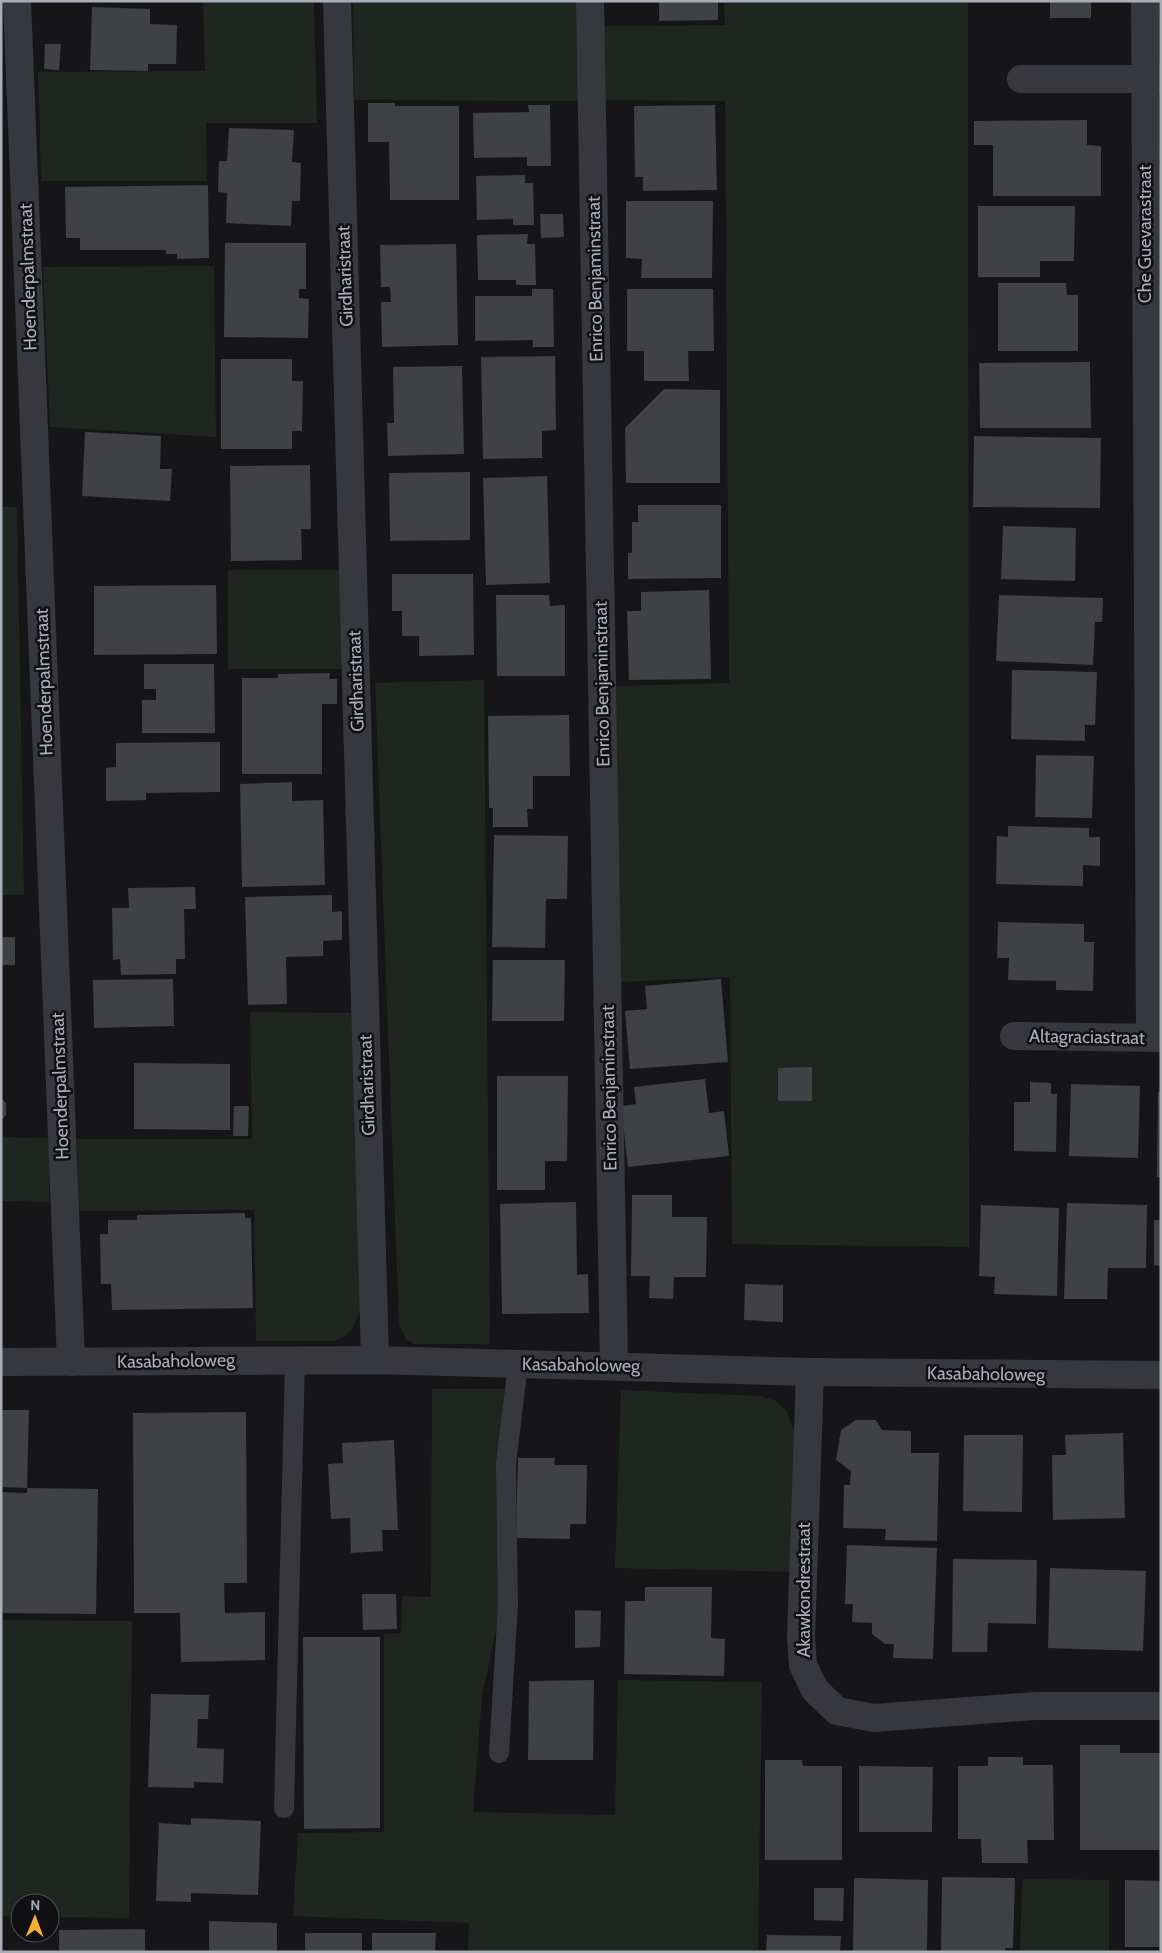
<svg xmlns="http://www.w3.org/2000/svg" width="1162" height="1953" viewBox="0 0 1162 1953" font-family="Cabin,sans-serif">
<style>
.green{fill:#1e261f}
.building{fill:#404145}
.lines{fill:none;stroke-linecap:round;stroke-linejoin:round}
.service{stroke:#37383d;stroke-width:20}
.minor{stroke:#37383d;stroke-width:28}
.tertiary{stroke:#37383d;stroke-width:28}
.labels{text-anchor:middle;stroke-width:5;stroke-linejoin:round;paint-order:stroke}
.street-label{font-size:18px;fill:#a8adb8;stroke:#111113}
</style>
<rect width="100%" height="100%" fill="#161618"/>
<path class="green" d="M203 1H314L317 123H206L207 181H41L38 72 205 71Z
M353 1H578V101L354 100Z
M724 1H968L969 1247 732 1244 730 977 619 982 616 686 729 683 725 101 600 100V26L725 25Z
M214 266 216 437 50 427 43 267Z
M1 507H17L24 895H1Z
M228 570H348V669H228Z
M484 680 490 1344H413L406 1339 399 1325 375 683Z
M250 1012 353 1013 360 1308C356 1325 351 1335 334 1341H256L254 1210 79 1211 77 1139H252Z
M1 1137 50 1138 49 1202 1 1201Z
M432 1389H504L500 1614 482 1695 473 1812 615 1815 618 1680 762 1682 758 1952H468L469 1923 293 1916 298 1833 384 1832V1634L401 1633 402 1596 431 1597Z
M621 1390 760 1396 776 1401 786 1410 796 1434 792 1572 615 1568Z
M1 1620 132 1621 129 1918 50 1917V1903H20V1916H1Z
M1022 1879 1109 1880V1952H1020Z"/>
<path class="building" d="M659 1H718V20L659 21Z
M1050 1H1091V18H1050Z
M92 7 150 9V24L177 25 176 64H148V71L90 70Z
M45 44H61L59 70 44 69Z
M368 103H395V106H459V200H390L389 142H368Z
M528 105H550L551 166H527V157L474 158 473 113 529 112Z
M715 105 717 190 643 191V177H635L634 106Z
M1087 120V145L1101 146V196H993V145H974V121Z
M229 128 294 130 292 162 301 163 300 201H292L291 226 226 223 227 193 218 192 219 161H227Z
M525 175V183H533L534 225H513V219L477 220 476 176Z
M208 185 209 258 177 259V254H166V250H80V238H66L65 187Z
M626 201H713L712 278H641L642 259 626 258Z
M978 206H1075L1074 261H1040V277H978Z
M540 214H563L564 237 541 238Z
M528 234 527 244H535L536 285H516V280H478L477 235Z
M225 243H306V289H299V298L309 299 308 338 224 337Z
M456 244 458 345 382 347 381 302H391L390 287H381L380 245Z
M998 283H1066L1067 295H1078V351H998Z
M532 289H553L554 347H533V340L475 341V296H532Z
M627 289H713L714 351H688L689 381H644V351H627Z
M555 356 556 430 542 431V458L483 459 481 357Z
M221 359H292V381H303L302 431H292V449H221Z
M1090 362 1091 428H980L979 363Z
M462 366 464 454 388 456 387 423H394L393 367Z
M664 389 720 390V483H626L625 428Z
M85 432 161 436 160 469H172L170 501 82 496Z
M974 436 1101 438 1100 508 973 507Z
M310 465 311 529H301L302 560 231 561 230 466Z
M470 472V540L390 541 389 473Z
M547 476 550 583 486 585 483 478Z
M638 505H721V578L628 579V553H632V522H638Z
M1003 526 1076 528 1075 581 1001 579Z
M392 574H473L474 655 419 656V636H402V611H392Z
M216 585 217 654 94 655V586Z
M709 590 711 679 629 680 627 611H641V592Z
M496 595H549L550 606 565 605V676H497Z
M999 595 1103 598 1102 622H1095L1093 665 996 661Z
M144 664H214L215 733H142V700H156V689H144Z
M1012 670 1097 672 1095 725H1085V741L1011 739Z
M330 673 329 679H337V704H322V774H242V678H278V674Z
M569 715 570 776H533V809H527L528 827H493V808H489L488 716Z
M220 742V792L146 793V800L106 801V768L116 767V743Z
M1036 755 1094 756 1092 818 1035 817Z
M292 782V801L323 800 325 885 242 887 240 784Z
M1008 826 1089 828V837H1100V866L1083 865V886L996 884 997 836 1008 837Z
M494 835 568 836 567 899H546L545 948 492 947Z
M195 887 196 909H184L185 959H176V974L121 975 120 959 113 960 112 908H129L128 888Z
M332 895V912L342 911V940L323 941V956L286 957 287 1004 248 1005 245 897Z
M998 922 1084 924V942H1094L1093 991 1056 990V981L1008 980 1009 958H997Z
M1 937H15V965H1Z
M493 960H565L564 1021H492Z
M173 979 174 1026 94 1028 93 980Z
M721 979 728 1062 630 1069 625 1011 647 1009 645 986Z
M134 1063 230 1064V1130L134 1129Z
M812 1067V1101H778V1068Z
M497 1076H568L567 1161H545V1190H497Z
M705 1079 709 1113 724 1111 729 1156 628 1167 621 1106 636 1104 634 1087Z
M1030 1082 1051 1083V1094H1057L1056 1152 1014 1151V1102H1030Z
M1071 1084 1140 1086 1138 1158 1069 1156Z
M1158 1092H1161V1177H1157Z
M1 1098 6 1103V1115L1 1121Z
M234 1106H249L248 1136H233Z
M632 1195H672V1217H707L706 1277H674L673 1299 649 1298 650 1276H631Z
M576 1202 577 1275 588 1274 589 1313 502 1314 500 1204Z
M1067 1203 1147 1205 1146 1268H1108L1107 1299H1064Z
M981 1205 1059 1208 1057 1296 994 1294 995 1277 979 1276Z
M245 1213V1218H251L253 1308 112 1310 111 1284H101L100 1234H108V1220H137V1215Z
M1154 1220H1161V1266L1154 1265Z
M745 1284 783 1285V1322L744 1320Z
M1 1410H29L27 1488 1 1487Z
M246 1412 247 1583H224L225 1613 265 1612V1660L181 1662 180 1613H134L133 1413Z
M856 1420H876L882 1430 911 1431V1453H939L937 1541 885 1540 886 1529 843 1528 844 1485H850L851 1471 836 1460 841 1430Z
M1123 1433 1125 1518 1053 1520 1052 1455H1066L1065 1435Z
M964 1435H1023L1022 1512 963 1511Z
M394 1440 398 1530H382L383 1551 351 1553 350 1518 331 1519 328 1464 343 1463 342 1443Z
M518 1458H555L554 1465H587L586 1524H570V1539L516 1538Z
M27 1488 98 1489 96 1614 1 1613V1492L27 1493Z
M847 1545 937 1548 933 1659 893 1658 894 1644H885L872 1634V1623L852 1622 853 1604H845Z
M953 1559 1037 1560 1036 1624 988 1623 987 1652H952Z
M1050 1568 1146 1571 1143 1651 1048 1648Z
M645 1587H712L711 1638 725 1639 724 1676 624 1674 625 1601H645Z
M362 1594H396L397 1629 363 1630Z
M575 1610 601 1611 600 1647 575 1648Z
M303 1637H380V1828L304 1829Z
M594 1680 593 1760H528L529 1681Z
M151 1694 209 1695 208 1719H198L197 1748 224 1749 223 1783 194 1782V1788L148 1787Z
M1080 1745H1120V1753H1161V1850H1080Z
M988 1757H1023V1765H1053L1054 1840H1027L1028 1863H982L981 1839H958V1766H988Z
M765 1760H802L803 1766H842V1860H765Z
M859 1766 933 1767 932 1832H859Z
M191 1818 261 1821 258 1895 191 1893V1902L156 1901 159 1823 191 1825Z
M942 1877 1015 1878 1013 1948H1005V1952H941Z
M854 1878 928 1880 927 1952H853Z
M1125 1880 1161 1881V1947H1125Z
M814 1888H844L843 1921 814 1920Z
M209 1921 277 1923V1952H209Z
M145 1929V1952H59V1930Z
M305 1933H362V1952H305Z
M372 1933H436L435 1952H372Z
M767 1935 841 1936 840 1952H766Z"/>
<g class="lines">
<path class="service" d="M499 1753 508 1605 506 1464 518 1364
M284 1808 295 1360"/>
<path class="minor" d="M17 1 71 1362
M337 1 375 1360
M590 1 614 1366
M1145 1 1150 1038
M1021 79H1161
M1014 1036 1161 1038
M810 1372 801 1637 803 1665 815 1690 837 1711 874 1718 1036 1706H1161"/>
<path class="tertiary" d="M1 1362 375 1360 810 1372 1161 1375"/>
</g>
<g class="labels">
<g class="street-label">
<text transform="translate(1145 234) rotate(-90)" y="6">Che Guevarastraat</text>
<text transform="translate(345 276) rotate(-92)" y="6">Girdharistraat</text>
<text transform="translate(28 277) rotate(-92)" y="6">Hoenderpalmstraat</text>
<text transform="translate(595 279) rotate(-91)" y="6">Enrico Benjaminstraat</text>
<text transform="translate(356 681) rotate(-92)" y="6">Girdharistraat</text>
<text transform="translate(44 682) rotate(-92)" y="6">Hoenderpalmstraat</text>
<text transform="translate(602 684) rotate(-91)" y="6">Enrico Benjaminstraat</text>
<text transform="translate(1087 1037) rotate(1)" y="6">Altagraciastraat</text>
<text transform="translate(367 1085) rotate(-92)" y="6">Girdharistraat</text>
<text transform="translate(60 1086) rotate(-92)" y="6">Hoenderpalmstraat</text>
<text transform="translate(609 1088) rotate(-91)" y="6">Enrico Benjaminstraat</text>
<text transform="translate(176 1361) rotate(-1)" y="6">Kasabaholoweg</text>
<text transform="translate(581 1365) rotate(1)" y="6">Kasabaholoweg</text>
<text transform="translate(986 1374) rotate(1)" y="6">Kasabaholoweg</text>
<text transform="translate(804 1590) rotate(-90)" y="6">Akawkondrestraat</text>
</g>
</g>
<rect width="1162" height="1953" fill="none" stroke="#a8adb8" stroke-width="5"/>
<g transform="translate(35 1918) rotate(1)"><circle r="24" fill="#111113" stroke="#4d4f55"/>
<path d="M0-4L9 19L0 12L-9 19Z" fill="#f2b134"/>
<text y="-8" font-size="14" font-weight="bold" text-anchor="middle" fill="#a8adb8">N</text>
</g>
</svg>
